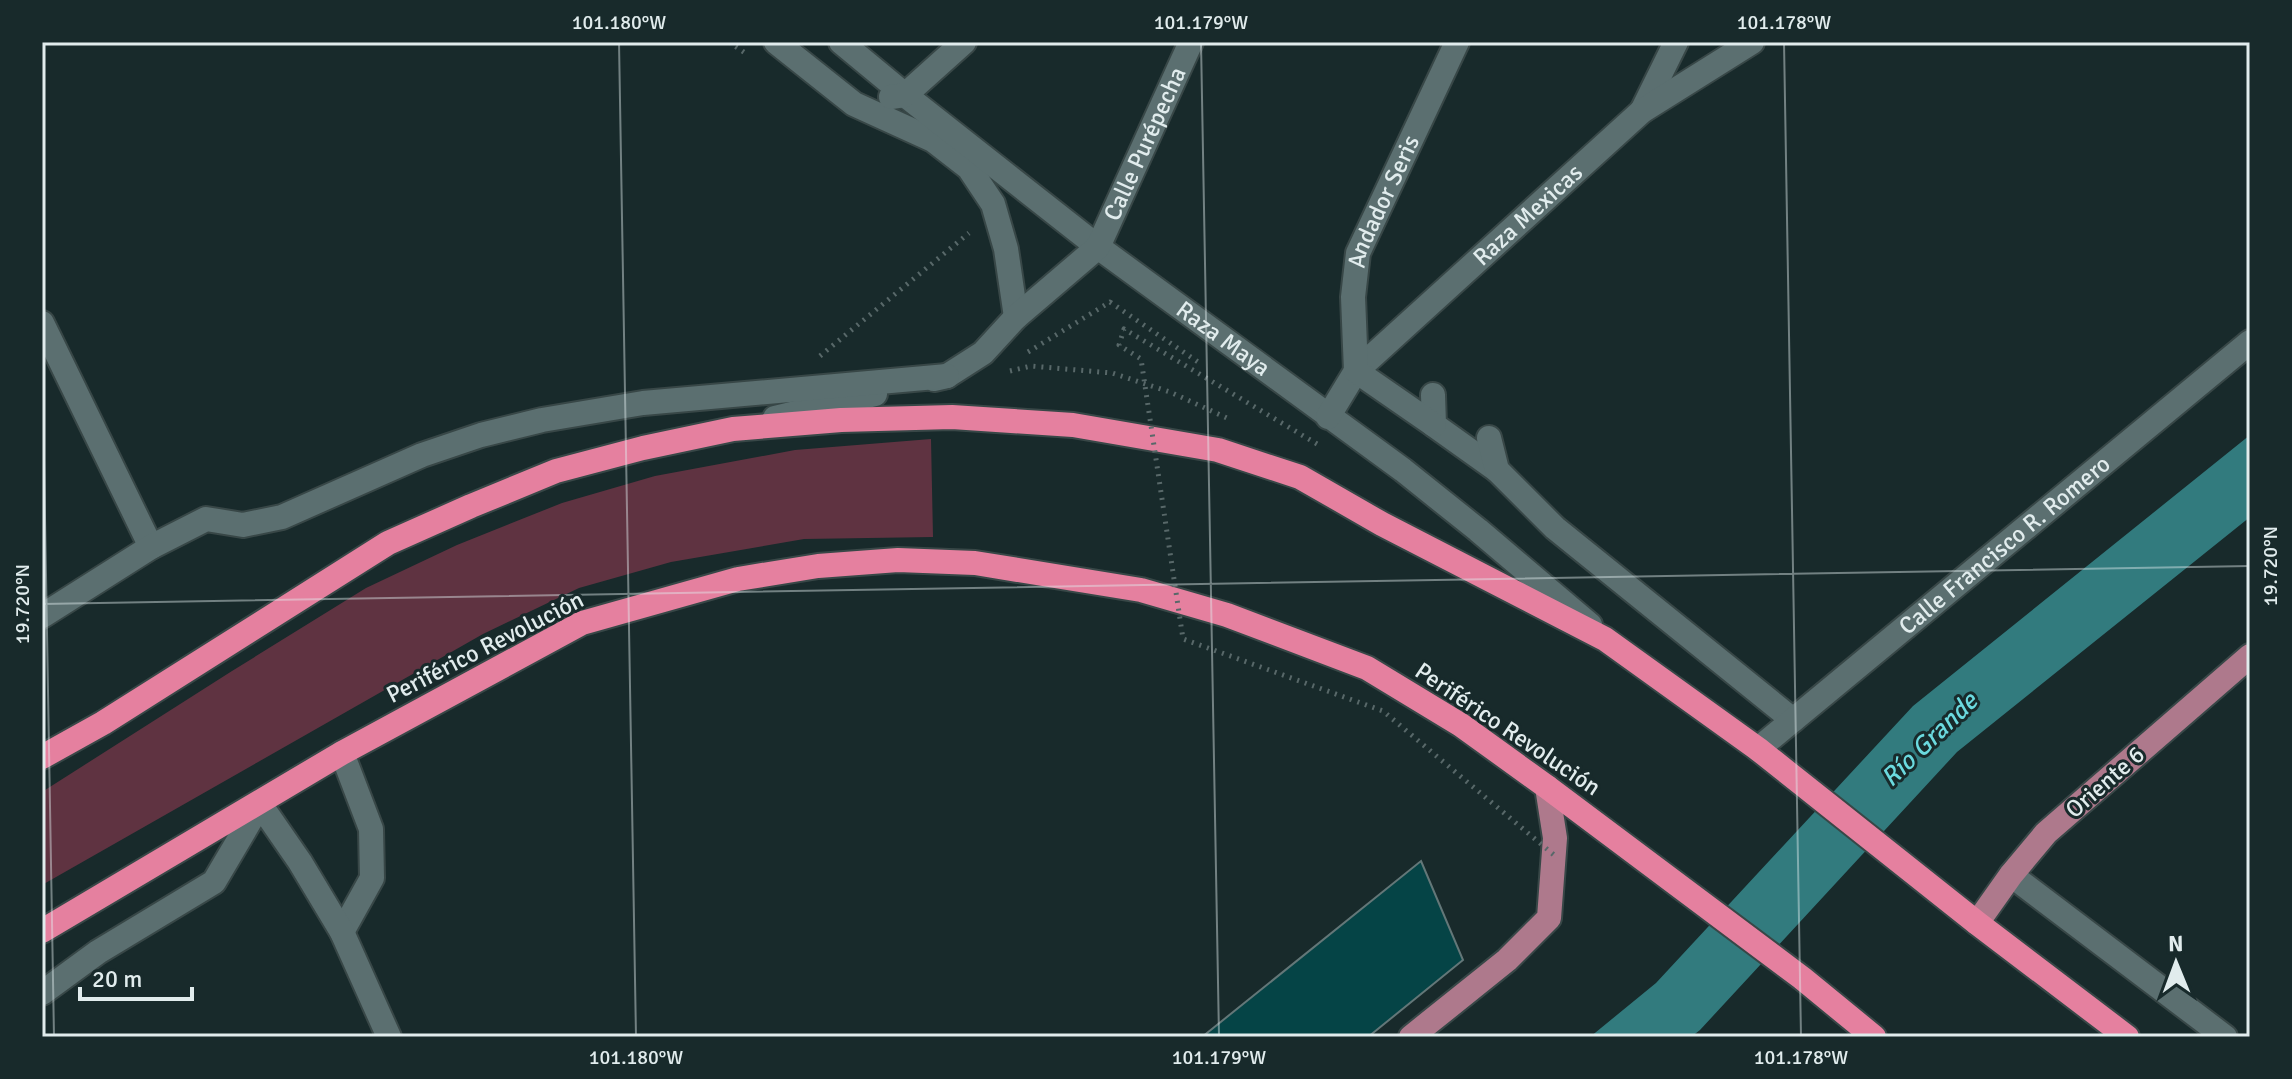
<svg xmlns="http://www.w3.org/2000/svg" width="2292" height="1079" viewBox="0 0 2292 1079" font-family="Signika,sans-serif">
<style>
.green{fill:#5f3341}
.water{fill:#327b7e}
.building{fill:#054446;stroke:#637778;stroke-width:2}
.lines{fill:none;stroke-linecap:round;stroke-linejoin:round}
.minor-casing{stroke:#384747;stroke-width:28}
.major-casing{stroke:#384747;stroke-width:28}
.highway-casing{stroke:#384747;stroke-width:28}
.path{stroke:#586869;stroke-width:5;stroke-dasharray:2 6;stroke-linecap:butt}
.minor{stroke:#5b6f70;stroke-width:24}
.major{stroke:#ae798c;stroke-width:24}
.highway{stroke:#e5809f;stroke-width:24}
.path-bridge{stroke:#586869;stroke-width:5;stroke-dasharray:2 6;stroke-linecap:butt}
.ticks{fill:none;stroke:#e1eced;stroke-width:2;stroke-opacity:0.45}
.labels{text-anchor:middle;stroke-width:6;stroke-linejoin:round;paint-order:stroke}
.street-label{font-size:24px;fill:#e1eced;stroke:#182a2b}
.water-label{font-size:26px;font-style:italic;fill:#6bdadf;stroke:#182a2b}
.neatline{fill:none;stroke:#e1eced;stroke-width:3}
.ticks-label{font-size:20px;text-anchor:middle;fill:#e1eced}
</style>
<rect width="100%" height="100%" fill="#182a2b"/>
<path class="green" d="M931 439 933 537 804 539 671 562 579 588 483 634 42 885V792L232 671 366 588 457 545 562 503 655 476 795 450Z"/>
<path class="water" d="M2250 435V517L1957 752 1700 1030 1691 1037H1590L1656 983 1913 706Z"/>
<path class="building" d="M1421 861 1463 960 1368 1037H1202Z"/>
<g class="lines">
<g class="minor-casing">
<g id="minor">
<path d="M776 42 854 104 933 140 969 168 993 204 1006 249 1016 317"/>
<path id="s1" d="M841 42 905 95 1098 247 1403 470 1478 530 1590 625"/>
<path d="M891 97 905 95 964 42"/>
<path d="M1642 111 1676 42"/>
<path d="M42 323 151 547"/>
<path id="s2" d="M934 379 947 376 983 353 1016 317 1098 247 1191 42"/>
<path d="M1433 395 1434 425 1497 470"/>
<path id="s3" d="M1328 417 1356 371 1642 111 1752 42"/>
<path d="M775 418 875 394"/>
<path id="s4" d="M1434 425 1356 371 1353 297 1358 253 1457 42"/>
<path d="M1489 438 1497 470 1555 528 1793 720"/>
<path d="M42 616 151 547 206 519 243 525 282 517 422 455 481 435 542 420 643 403 947 376"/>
<path id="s5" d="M1758 749 2250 342"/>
<path d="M2011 875 2225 1037"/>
<path d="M342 932 372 878 371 829 342 753"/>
<path d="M42 993 98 952 214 882 260 804 300 862 342 932 389 1037"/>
</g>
</g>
<g class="major-casing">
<path id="major" d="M1977 923 2011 875 2046 833 2250 656
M1411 1037 1507 960 1549 918 1555 838 1547 787"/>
</g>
<g class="highway-casing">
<path id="highway" d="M42 757 103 723 388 543 471 506 556 471 643 448 733 429 841 420 952 417 1073 425 1218 450 1300 477 1382 524 1605 639 1758 749 1977 923 2127 1037
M42 931 342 753 582 623 738 579 818 566 898 560 975 563 1141 590 1227 615 1367 668 1461 725 1547 787 1802 978 1874 1037"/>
</g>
<path class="path" d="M729 42 748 55
M1028 352 1110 302 1201 364
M820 356 969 233
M1010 371 1031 366 1112 373 1170 392 1227 418"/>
<use href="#minor" class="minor"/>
<use href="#major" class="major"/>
<use href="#highway" class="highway"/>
<path class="path-bridge" d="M1317 444 1124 329 1119 345 1141 359 1183 639 1383 711 1554 855"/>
</g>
<path class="ticks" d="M619 42 636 1037M1201 42 1219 1037M1784 42 1801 1037M42 344 54 1037M42 604 2250 566"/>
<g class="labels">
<g class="street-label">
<text dy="8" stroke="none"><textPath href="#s2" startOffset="326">Calle Purépecha</textPath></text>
<text dy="8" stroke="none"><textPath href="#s4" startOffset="270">Andador Seris</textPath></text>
<text dy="8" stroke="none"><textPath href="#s3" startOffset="286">Raza Mexicas</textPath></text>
<text dy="8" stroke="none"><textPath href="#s1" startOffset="484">Raza Maya</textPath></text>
<text dy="8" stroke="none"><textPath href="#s5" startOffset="320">Calle Francisco R. Romero</textPath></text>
<text transform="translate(485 647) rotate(-27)" y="8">Periférico Revolución</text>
<text transform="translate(1508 729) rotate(34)" y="8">Periférico Revolución</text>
<text transform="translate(2105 782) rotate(-41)" y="8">Oriente 6</text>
</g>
<g class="water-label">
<text transform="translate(1929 739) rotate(-44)" y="9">Río Grande</text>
</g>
</g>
<rect width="2292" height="1079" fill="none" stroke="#182a2b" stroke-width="88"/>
<g transform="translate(2176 963) rotate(359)" stroke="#182a2b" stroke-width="6" paint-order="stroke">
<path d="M0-6L14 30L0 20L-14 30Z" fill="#e1eced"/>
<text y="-12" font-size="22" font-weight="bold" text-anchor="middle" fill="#e1eced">N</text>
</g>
<path d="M80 987v12h112v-12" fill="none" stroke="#e1eced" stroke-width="4"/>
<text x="92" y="987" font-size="24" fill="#e1eced" stroke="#182a2b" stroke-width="6" paint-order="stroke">20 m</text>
<rect x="44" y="44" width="2204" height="991" class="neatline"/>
<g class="ticks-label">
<text x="619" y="29">101.180°W</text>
<text x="1201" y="29">101.179°W</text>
<text x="1784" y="29">101.178°W</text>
<text transform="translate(2270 566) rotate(-90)" y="7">19.720°N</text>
<text transform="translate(22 604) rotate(-90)" y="7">19.720°N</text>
<text x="636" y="1064">101.180°W</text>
<text x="1219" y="1064">101.179°W</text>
<text x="1801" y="1064">101.178°W</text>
</g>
</svg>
